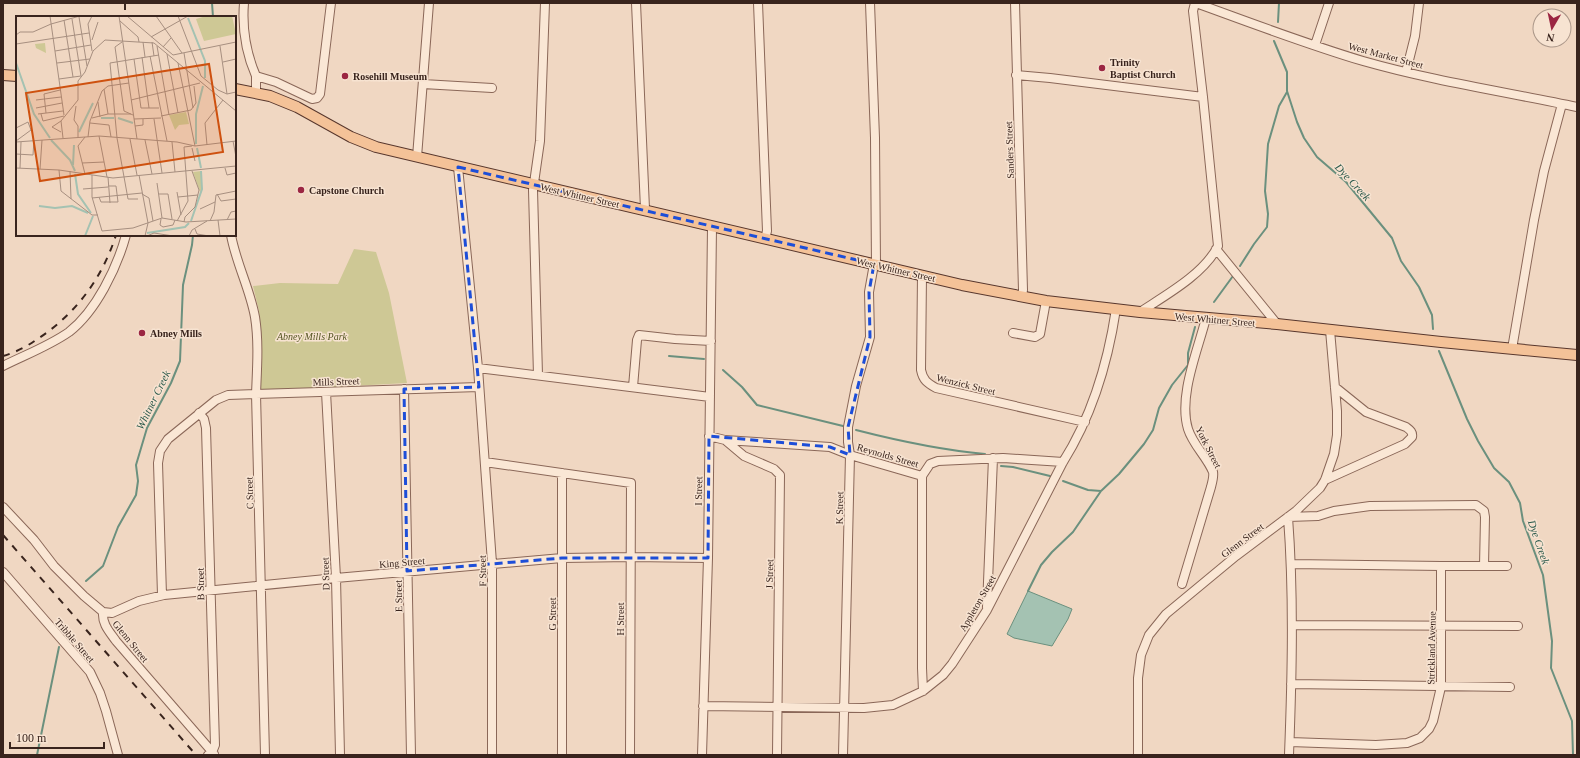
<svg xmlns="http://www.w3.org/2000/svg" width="1580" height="758" viewBox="0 0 1580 758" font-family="'Times New Roman',serif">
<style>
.green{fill:#cec895}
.water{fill:#a4c2b2;stroke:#6b907e}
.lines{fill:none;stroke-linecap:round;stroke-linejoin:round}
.stream{stroke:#6b907e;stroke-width:2}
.minor-casing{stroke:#8a6758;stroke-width:10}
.major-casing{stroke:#58372d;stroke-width:12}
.minor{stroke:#fae7d5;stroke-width:8}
.major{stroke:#f4c298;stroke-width:10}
.rail{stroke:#39241d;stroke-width:2;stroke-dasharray:7 7;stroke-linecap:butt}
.marked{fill:none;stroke:#1d4ed8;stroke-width:3;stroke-dasharray:8 5;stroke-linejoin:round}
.poi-dot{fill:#9b2642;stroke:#f7e3d1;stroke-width:1.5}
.labels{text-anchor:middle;stroke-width:3;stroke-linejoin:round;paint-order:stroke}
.street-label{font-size:10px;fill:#39241d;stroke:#f7e3d1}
.poi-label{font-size:10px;font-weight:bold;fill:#39241d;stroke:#f7e3d1;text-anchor:start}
.park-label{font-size:10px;font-style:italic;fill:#555623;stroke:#f7e3d1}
.water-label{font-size:11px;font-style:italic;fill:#2c5a4c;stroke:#f7e3d1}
.inset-river{fill:none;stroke:#a4c2b2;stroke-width:2}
.inset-road{fill:none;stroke:#a78f80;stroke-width:1}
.view{fill:#ce510f;fill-opacity:0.15;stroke:#ce510f;stroke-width:2}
.inset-edge{fill:none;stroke:#39241d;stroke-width:2}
</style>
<rect width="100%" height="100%" fill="#f0d7c2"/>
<path class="green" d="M354 249 376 252 389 293 407 383 261 391 259 311 253 286 280 283 338 284Z"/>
<path class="water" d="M1028 591 1072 609 1068 619 1052 646 1014 638 1007 634Z"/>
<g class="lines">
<path class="stream" d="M212 3 213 17
M1278 22 1279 3
M1274 41 1287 72V91L1297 122 1304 138 1317 157 1346 182 1392 238 1401 261 1419 287 1432 315 1433 329
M1240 266 1254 244 1267 227 1268 214 1265 191 1268 144 1279 106 1287 92
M1214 302 1233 276
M1439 351 1467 419 1478 441 1494 468 1509 482 1520 503 1523 521 1543 575 1552 641 1551 668 1572 721 1573 755
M669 356 704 359
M723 370 742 387 757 405 843 426
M856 430C899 441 941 450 985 454
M1001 466 1013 467 1050 476
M1063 481 1088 490 1101 491
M86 581 103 566 118 527 136 495 138 481 136 465 147 428 171 383 180 361 183 285 192 245 193 235
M1028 591 1041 565 1052 552 1073 532 1101 491 1119 474 1144 444 1153 430 1159 408 1172 385 1188 365V353L1195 327
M37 755 59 647"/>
<g class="minor-casing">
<path id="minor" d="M244 3C242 28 246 53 256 76
M636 3 645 209
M758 3 767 231 765 239
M870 3 875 138 876 265
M1015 3 1023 290 1022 297
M1196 3C1251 23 1306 44 1363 61 1433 81 1506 92 1577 107
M1315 45 1329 3
M1406 72 1415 36 1419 3
M1016 75 1050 78 1203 97
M423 84 492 88
M256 93V76L276 82 312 99 317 98 320 94 331 3
M417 157 429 3
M458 167 478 368 492 563V755
M231 235C236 263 250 289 255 317 259 342 257 369 256 394L265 755
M1216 249 1277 324
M922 275 921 370C923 380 927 383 936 388L1085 422
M1140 312C1166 295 1204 274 1218 246L1203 97 1193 11 1195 3
M1013 333 1035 337 1040 334 1046 301
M1512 349 1534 220 1544 171 1562 104
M3 366C25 355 49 346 69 332 96 311 117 268 126 235
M478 368 710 397
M538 375 533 190 540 141 545 3
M633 387 637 340 639 335 675 339 711 341
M404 389 411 755
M326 392 336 578 340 755
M199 413 204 419 206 428 215 745 213 750 208 755
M709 436 725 440 744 456 774 469 780 475 777 755
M725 440 830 447 850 455 922 476 930 464 938 461 1003 458 1063 462
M485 462 631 483 630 755
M922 476V668L923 691
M1325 480 1405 444 1412 437C1413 432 1410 430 1406 427L1366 412 1335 387
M3 507 34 540 54 566 84 596 103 612
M1288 517 1318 516 1334 511 1370 506 1476 505 1484 511 1485 517 1484 566
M1288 517C1294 596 1292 676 1289 755
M1291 564 1441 566H1507
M3 572 90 672 100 693 106 711 118 755
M1182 584 1211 487C1212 483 1214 476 1213 472 1207 457 1193 445 1188 429 1178 396 1198 350 1206 318
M162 595 158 463 160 451 168 439 216 400 228 395 256 394 479 387
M987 607 993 458
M103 612 112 613 139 601 164 595 336 578 562 558 631 557 708 558
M103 612C102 624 109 631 116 641L214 754
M1292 625 1518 626
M1291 684 1510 687
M703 706 864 708 893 705 923 691 943 675 952 664 987 610 1063 462C1092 416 1108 362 1116 309
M1290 742 1376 745 1407 743 1420 738 1429 729 1433 721 1441 687V566
M562 755V473
M702 755 708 558 712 227
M843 755 850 455 848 442V427L856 386 870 337 869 292 874 264
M1138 755V678L1141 655 1149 635 1166 614 1236 556 1296 511 1320 488 1325 480 1334 454 1337 435V411L1330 330"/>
</g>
<g class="major-casing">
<path id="major" d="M3 75 17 76
M235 89 270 96 297 107 351 137 376 147 962 285 1046 301 1140 312 1277 324 1441 342 1577 355"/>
</g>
<use href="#minor" class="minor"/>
<use href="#major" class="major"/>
<path class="rail" d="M125 3V17
M3 356C14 353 26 347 36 340 75 315 102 279 116 235
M3 535 196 755"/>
</g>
<path class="marked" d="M458 167 874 264 869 292 870 337 848 427 850 455 830 447 709 436 708 558H562L407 571 404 389 479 387Z"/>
<g class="poi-dot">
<circle cx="1102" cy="68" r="4"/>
<circle cx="345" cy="76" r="4"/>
<circle cx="301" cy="190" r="4"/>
<circle cx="142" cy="333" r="4"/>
</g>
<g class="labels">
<g class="street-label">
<text transform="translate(1386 55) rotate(15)" y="4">West Market Street</text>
<text transform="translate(1009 150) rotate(-92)" y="4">Sanders Street</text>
<text transform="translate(580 195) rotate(13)" y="4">West Whitner Street</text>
<text transform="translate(896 269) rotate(13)" y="4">West Whitner Street</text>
<text transform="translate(1215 319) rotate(5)" y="4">West Whitner Street</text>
<text transform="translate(336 381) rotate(-2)" y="4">Mills Street</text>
<text transform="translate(966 384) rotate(14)" y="4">Wenzick Street</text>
<text transform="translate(1209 447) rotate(63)" y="4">York Street</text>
<text transform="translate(888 455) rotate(16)" y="4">Reynolds Street</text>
<text transform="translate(698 491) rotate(-89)" y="4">I Street</text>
<text transform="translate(249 493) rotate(-92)" y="4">C Street</text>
<text transform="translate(839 508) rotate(-89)" y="4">K Street</text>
<text transform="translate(1242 540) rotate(-37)" y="4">Glenn Street</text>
<text transform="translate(402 562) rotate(-5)" y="4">King Street</text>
<text transform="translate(482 571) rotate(-91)" y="4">F Street</text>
<text transform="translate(325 574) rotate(-92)" y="4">D Street</text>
<text transform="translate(769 574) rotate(-89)" y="4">J Street</text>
<text transform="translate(200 584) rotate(-91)" y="4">B Street</text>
<text transform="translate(398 596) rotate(-91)" y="4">E Street</text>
<text transform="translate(977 603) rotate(-60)" y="4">Appleton Street</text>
<text transform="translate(552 614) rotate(-90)" y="4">G Street</text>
<text transform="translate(620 619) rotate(-90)" y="4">H Street</text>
<text transform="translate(75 640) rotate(49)" y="4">Tribble Street</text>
<text transform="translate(131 641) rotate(51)" y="4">Glenn Street</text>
<text transform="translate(1431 648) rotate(-89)" y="4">Strickland Avenue</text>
</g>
<g class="poi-label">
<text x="1110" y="66">Trinity<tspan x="1110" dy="12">Baptist Church</tspan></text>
<text x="353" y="80">Rosehill Museum</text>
<text x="309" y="194">Capstone Church</text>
<text x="150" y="337">Abney Mills</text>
</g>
<g class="park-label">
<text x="312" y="340">Abney Mills Park</text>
</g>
<g class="water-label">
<text transform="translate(1353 182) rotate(47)" y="4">Dye Creek</text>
<text transform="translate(153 400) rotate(-64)" y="4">Whitner Creek</text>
<text transform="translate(1539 542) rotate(71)" y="4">Dye Creek</text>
</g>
</g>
<g transform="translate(16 16)">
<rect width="220" height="220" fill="#f0d7c2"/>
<path d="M190 0H216L220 18 188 25 180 3ZM29 27 30 37 20 32 19 28ZM170 96 173 108 163 109 159 114 153 99ZM185 155 186 172 184 176 177 156Z" fill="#cec895"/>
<path class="inset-river" d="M172 2 189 45V62M0 47 18 98 34 122M85 102H98M102 102 117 107M63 116 77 87M35 124 54 144 59 155M180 128V98L187 70M181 132 185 152M57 149 58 129M59 158 62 178 75 197M23 190 39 192 56 190 72 197M175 205 186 173 185 155M131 217 169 211 173 207M69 220 77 200"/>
<path class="inset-road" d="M34 0 48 99M76 0 72 8 76 35M103 0 121 123M111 0 157 39 220 26M140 0 166 37M162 0 185 60 202 74 211 78 220 76M63 1 71 50M56 3 65 60M48 4 57 61M104 5 122 21 123 26M0 19 4 16H17L35 8 64 0M135 21 172 0M76 24 82 6M106 26 99 31 101 45 108 95 117 99M127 26 129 41M136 26 138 40M0 28 73 17M141 30 153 99M204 30 211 78M147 31 155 22M39 35 75 29M168 37 177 92M151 38 162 97M134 40 151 125M126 41 133 92M118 43 125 92H143M207 46 220 43M41 47 74 43M162 47 179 130M43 63 65 60M88 73 92 98M20 84 45 81M115 84 184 67M82 86 84 101M60 90 58 104 62 110V121M20 92 46 87M30 97 28 78 44 74M22 98 47 95M25 98 27 105 48 100M145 100 175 94 180 87 178 70M76 102 92 98H115M118 103 145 102M138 103 146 157M45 105 36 111 45 116M74 107 93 109 95 121M119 110 127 109V103M0 112 12 106 15 114 0 125M83 120 91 161M72 121 74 105 86 75 92 70 113 67M47 122 45 105 62 84V65L69 56 77 35 89 24 138 27 220 95M101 122 94 47 143 39M101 122 112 183H122M114 123 121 159M129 124 136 158M217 125 220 141M0 126 83 120 161 126 179 130 220 125M156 126 159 156M191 129 189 107 207 84M176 132 179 145M0 138 17 139 18 124M66 147 88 146M0 152 43 154 97 162 220 150M4 152 5 126M209 152 211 159 220 157M24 153 26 124M43 154 45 175 76 199H82M54 155 55 183M69 158 62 130 69 121M76 159V181L86 215 117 212 146 202 170 206 220 203M123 159 132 207 129 220M92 161 94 187M141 167 146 202M67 173 92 171M161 176 165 199M126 178 133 182 137 205M143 178H152L156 203M201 178 205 185 220 183M83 181 85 186H102L100 170H92M162 181 182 179M76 182 126 177M184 193 199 186M145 203 144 209 147 211 157 209 159 204M202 204 204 220M211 204 215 196 220 195M161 205 172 185 168 131 176 130M194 205 198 196 200 179 220 175M168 206 169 201 179 191 183 174 176 155M179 213 181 218 193 220M131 220 138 217 157 220M173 220 176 214 191 205"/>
<path class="view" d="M193 48 207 136 24 165 10 77Z"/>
<rect width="220" height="220" class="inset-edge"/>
</g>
<rect width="1580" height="758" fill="none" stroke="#39241d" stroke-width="8"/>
<g transform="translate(1552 28) rotate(189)"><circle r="19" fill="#f7e3d1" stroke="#ab9789"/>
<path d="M0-3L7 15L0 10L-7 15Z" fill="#9b2642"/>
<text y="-6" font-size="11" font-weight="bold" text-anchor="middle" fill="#39241d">N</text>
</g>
<path d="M10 742v6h94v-6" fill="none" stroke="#39241d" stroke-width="2"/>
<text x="16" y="742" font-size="12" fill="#39241d" stroke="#f7e3d1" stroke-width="3" paint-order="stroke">100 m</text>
</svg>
